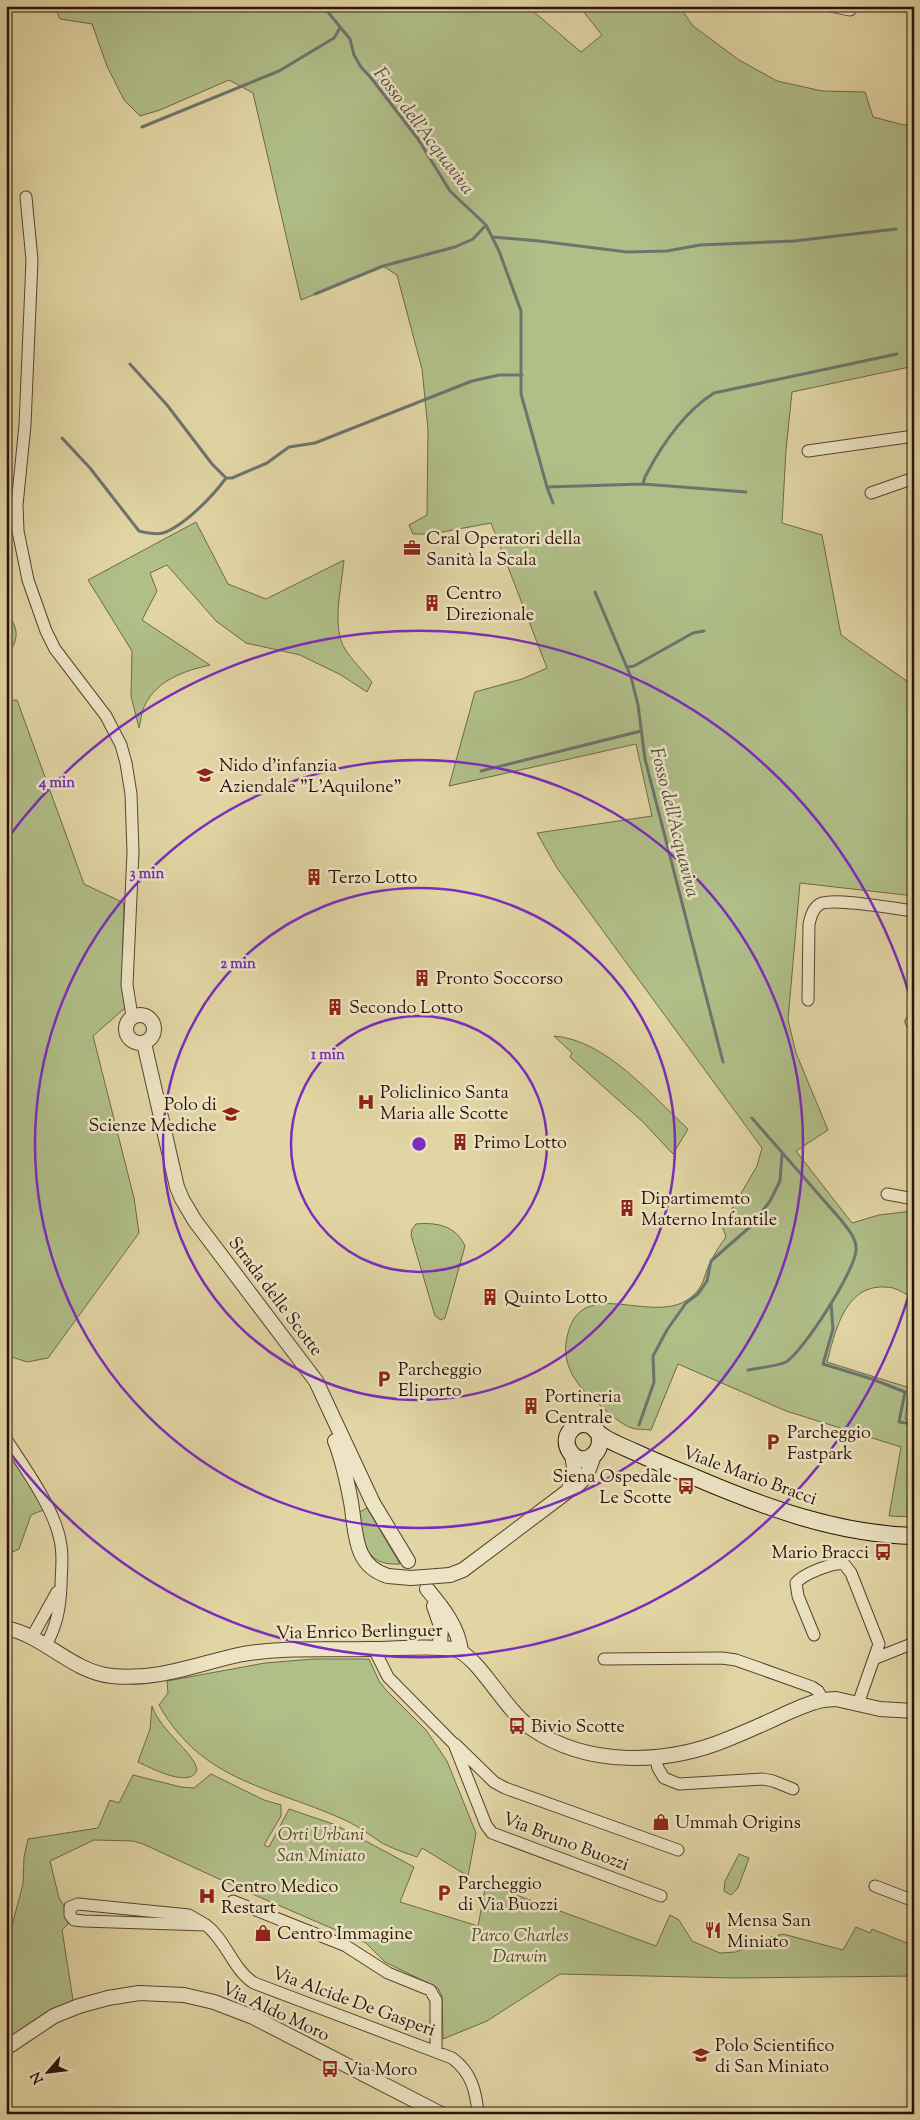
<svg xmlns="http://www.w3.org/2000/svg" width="920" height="2120" viewBox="0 0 920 2120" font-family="'Sorts Mill Goudy',serif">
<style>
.green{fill:#b0be88;stroke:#6d6849}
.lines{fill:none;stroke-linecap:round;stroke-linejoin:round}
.stream{stroke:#6c746e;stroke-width:3}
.minor-casing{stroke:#584330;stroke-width:13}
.tertiary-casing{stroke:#584330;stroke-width:16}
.secondary-casing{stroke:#2a120a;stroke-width:18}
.minor{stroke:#ece4c4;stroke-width:11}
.tertiary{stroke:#ece4c4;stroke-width:14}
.secondary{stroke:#ece4c4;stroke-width:16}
.tertiary-bridge-casing{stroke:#584330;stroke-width:16;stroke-linecap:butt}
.tertiary-bridge{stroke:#ece4c4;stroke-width:14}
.ring{fill:none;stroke:#7b2cbf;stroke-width:2.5}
.labels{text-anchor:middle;stroke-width:5;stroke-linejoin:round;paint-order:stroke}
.poi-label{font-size:18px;fill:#2a120a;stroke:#ece4c4;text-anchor:start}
.street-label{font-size:18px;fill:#2a120a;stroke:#ece4c4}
.park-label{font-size:18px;font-style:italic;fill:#524630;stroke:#ece4c4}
.water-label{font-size:19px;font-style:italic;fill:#504b44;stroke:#ece4c4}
.centre{fill:#7b2cbf;stroke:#ece4c4;stroke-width:2.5}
.ring-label{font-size:15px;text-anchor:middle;font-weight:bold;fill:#7b2cbf;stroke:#ece4c4;stroke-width:5;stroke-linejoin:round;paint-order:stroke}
</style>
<rect width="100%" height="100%" fill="#e2d5a4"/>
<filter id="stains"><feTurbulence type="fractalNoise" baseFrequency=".004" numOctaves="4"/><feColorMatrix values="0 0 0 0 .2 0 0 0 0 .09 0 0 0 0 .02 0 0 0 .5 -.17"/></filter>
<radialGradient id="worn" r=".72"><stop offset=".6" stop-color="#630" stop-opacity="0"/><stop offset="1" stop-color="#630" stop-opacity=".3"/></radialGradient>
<path class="green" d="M54 6H527L581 52 602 35 579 6H679L693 26 739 60 777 81 822 91 865 92 873 117 904 125 914 124V366L792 392 786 450 782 523 822 535 841 635 914 686V896L800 883 788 1020 796 1053 828 1130 796 1151 852 1223 879 1215 912 1211 914 1298C907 1295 900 1290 893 1288 846 1279 836 1329 827 1362L910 1388 905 1419 914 1421V1517L889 1516 901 1447 786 1411 678 1364 651 1430C645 1429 638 1430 632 1428 621 1425 604 1409 595 1401 578 1387 563 1367 566 1343 576 1269 651 1328 690 1298 706 1286 703 1274 712 1259 716 1251 721 1244 726 1237L722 1226 757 1166 762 1148 557 868 537 833 652 816 636 744 449 786 475 692 522 679 547 668 491 523 431 534H413L409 525 427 515 428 429 422 369 397 275 383 266 301 300 253 93 229 80 160 110 140 116 124 100 107 66 92 24 60 19Z
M196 522 228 584 266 599 344 560C342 584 331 628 345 649 352 660 363 671 372 682L367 692 341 675 300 655 246 643 216 621 167 565 150 573 157 591 142 620 210 665C184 671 157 680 145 705 141 712 141 721 139 728L131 696 132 651 88 580Z
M6 614C20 626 19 643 6 655Z
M17 700 84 884 124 903 122 984 126 1007 93 1036 134 1198 139 1233 48 1358 27 1362 6 1355V701Z
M554 1036C606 1040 651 1095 688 1129L673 1154 643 1122 570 1057 572 1053Z
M416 1224C437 1222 456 1226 465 1246L445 1318 441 1320 435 1316 411 1235 412 1229Z
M6 1429 53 1506 31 1515 19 1549 6 1555Z
M367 1508 400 1564C363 1566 364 1542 358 1513Z
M313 1659H369L379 1681 386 1690 426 1730 447 1761 476 1833 468 1876 422 1848 417 1857C406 1853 393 1849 382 1843 371 1836 361 1828 349 1822 275 1787 203 1784 159 1705L168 1693 167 1681 265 1663Z
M152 1706C161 1732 194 1752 197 1770 190 1789 151 1768 138 1762L150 1729Z
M211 1774 264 1800 281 1805V1816L264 1845 269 1847 289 1809 336 1825 414 1867 400 1902 478 1926 486 1884 656 1946 670 1915 679 1920 692 1941 720 1953 736 1952 771 1937 783 1934 843 1950 856 1927 870 1933 872 1929 914 1946V1976L735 1978 560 1974 487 2021 443 2039 442 1996 438 1988 385 1962 366 1943 243 1890 143 1844 133 1841 94 1840 50 1861 59 1898 64 1906 68 1924 62 1930 73 2000 36 2019 6 2040V1948L23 1884 24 1857 28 1839 98 1828 110 1800 119 1803 133 1775 181 1787 194 1788Z
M739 1854 749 1858 738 1888 731 1895 724 1891 725 1881Z"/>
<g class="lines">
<path class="stream" d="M323 6 350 39 354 55 361 67 372 79 418 139 450 191 486 225 499 251 521 311V394L547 487 553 503
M142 127 279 71 334 38 340 28
M493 237 539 241 627 252 667 251 700 245 794 241 896 229
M315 294 383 266 455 247 473 239 486 225
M130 364 167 405 212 464 226 478
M62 438 90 468 139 531C147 533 155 535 163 533 184 526 213 496 226 478H232L267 463 289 447 315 443 472 381 499 375H522
M643 484 645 477C661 446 684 412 714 393L897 354
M547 487 643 484 746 492
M595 592 631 677 638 705 645 759 723 1062
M627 667 634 666 693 633 704 631
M481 771 641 731
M831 1303 833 1329 823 1364 872 1379 905 1392 899 1422 914 1424
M748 1370C758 1368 778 1366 786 1362 803 1352 856 1269 856 1250 857 1238 847 1228 841 1220L752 1118
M639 1425 654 1382 653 1356 667 1330 686 1303 698 1294 707 1281 711 1261 751 1226 770 1201 780 1181 782 1154
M6 2103 10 2114"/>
<g class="minor-casing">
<path id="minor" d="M830 6 850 10
M26 197 32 260 25 425 17 505 18 531 28 580 46 631 55 649 106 716 121 745 126 763 131 794 133 852 127 985 132 1016
M808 451 914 436
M871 493 914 478
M808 1000 809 924C811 916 813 908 820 904 835 897 895 909 914 911
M911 1022H914
M887 1194 914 1199
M6 1439C24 1467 54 1508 60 1540 64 1556 61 1570 61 1586 60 1608 57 1625 46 1645
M814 1635 798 1596 796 1583C803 1574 833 1562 844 1564L851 1573 879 1644 858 1704
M32 1637 57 1592
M374 1649 388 1677 454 1744 486 1825 492 1833 661 1896
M876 1658 914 1643
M604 1659 722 1658 736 1660 812 1687 818 1691 823 1700
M455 1744 494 1782 505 1788 678 1850
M655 1756 658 1768 664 1778 679 1784 763 1779 773 1781 793 1789
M875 1886 914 1901
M233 1901 346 1946 388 1973 430 1990 436 2000V2050
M78 1904 189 1915 206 1925 83 1921 74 1920 70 1915V1907Z
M206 1925C226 1940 233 1970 254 1983L452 2058C471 2072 476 2090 478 2114"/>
</g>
<g class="tertiary-casing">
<path id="tertiary" d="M126 1029a14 14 0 1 1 28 0a14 14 0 1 1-28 0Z
M144 1043 177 1187 182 1199 195 1221 316 1381 373 1503 408 1561
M335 1441C343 1461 347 1481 351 1502 356 1531 353 1566 388 1576
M568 1491 575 1474 572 1455
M450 1575 463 1570 568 1491C584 1484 589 1471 594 1455
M427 1589C442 1607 458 1626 461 1651
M434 1606 441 1626 440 1647
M6 1628C45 1636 72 1672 112 1676 158 1681 199 1663 243 1654 284 1647 326 1650 368 1649 396 1649 426 1645 455 1649 479 1657 504 1709 531 1728 587 1767 666 1765 728 1739 748 1731 768 1722 787 1713 799 1708 811 1702 823 1700L836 1699 880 1709 914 1711
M6 2048 54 2016 79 2006 108 1998 139 1993 184 1995 214 2002 253 2017 441 2114"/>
</g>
<g class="secondary-casing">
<path id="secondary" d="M599 1434C605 1456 579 1469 569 1450 561 1436 575 1420 589 1425 595 1427 596 1432 601 1435 610 1442 624 1447 635 1452 654 1461 674 1469 694 1477 764 1507 837 1534 914 1536"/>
</g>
<use href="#minor" class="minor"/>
<use href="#tertiary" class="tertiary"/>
<use href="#secondary" class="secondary"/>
<g class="tertiary-bridge-casing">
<path id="tertiary-bridge" d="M388 1576 411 1578 450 1575"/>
</g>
<use href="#tertiary-bridge" class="tertiary-bridge"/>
</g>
<g class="ring">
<circle cx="419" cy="1144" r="128"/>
<circle cx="419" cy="1144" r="256"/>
<circle cx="419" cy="1144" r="384"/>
<path d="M914 1277A512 512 0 0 1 7 1449M7 839A512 512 0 0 1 914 1011"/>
</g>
<defs>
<g id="office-bare" transform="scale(1.35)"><path d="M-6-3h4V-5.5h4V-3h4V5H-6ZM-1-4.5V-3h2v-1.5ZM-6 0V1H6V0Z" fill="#8f2418" stroke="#ece4c4" stroke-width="2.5" paint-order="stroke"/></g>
<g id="building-bare" transform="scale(1.35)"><path d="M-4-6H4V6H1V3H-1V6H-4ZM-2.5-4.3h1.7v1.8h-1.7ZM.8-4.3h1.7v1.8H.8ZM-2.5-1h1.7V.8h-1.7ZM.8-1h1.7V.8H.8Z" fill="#8f2418" stroke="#ece4c4" stroke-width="2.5" paint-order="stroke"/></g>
<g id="school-bare" transform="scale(1.35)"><path d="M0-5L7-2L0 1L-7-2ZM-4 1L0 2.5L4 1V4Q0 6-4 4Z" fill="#8f2418" stroke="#ece4c4" stroke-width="2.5" paint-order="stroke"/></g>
<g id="hospital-bare" transform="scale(1.35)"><path d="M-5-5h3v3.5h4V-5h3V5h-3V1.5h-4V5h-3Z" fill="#8f2418" stroke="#ece4c4" stroke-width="2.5" paint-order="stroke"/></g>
<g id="university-bare" transform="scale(1.35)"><path d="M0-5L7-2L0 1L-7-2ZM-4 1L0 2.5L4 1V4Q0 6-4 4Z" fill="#8f2418" stroke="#ece4c4" stroke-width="2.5" paint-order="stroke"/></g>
<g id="parking-bare" transform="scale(1.35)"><path d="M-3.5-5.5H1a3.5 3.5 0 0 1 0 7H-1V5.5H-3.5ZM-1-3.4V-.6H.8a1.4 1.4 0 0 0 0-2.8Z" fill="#8f2418" stroke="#ece4c4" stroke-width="2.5" paint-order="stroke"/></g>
<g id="bus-bare" transform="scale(1.35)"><path d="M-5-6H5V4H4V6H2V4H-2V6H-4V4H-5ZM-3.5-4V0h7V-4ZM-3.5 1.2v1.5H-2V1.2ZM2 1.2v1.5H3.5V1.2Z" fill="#8f2418" stroke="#ece4c4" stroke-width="2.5" paint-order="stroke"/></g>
<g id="shop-bare" transform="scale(1.35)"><path d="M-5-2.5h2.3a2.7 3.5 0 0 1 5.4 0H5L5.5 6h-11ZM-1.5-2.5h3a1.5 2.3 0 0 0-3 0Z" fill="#8f2418" stroke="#ece4c4" stroke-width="2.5" paint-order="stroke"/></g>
<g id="restaurant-bare" transform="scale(1.35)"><path d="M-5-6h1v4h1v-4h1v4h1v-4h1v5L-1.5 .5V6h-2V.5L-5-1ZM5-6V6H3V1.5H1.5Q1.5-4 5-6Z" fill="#8f2418" stroke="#ece4c4" stroke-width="2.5" paint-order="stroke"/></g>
</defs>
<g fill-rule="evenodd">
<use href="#office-bare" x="412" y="548"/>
<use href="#building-bare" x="432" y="603"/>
<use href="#school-bare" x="205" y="775"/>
<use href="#building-bare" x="314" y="877"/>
<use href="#building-bare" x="422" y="978"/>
<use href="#building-bare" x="335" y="1007"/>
<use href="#hospital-bare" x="366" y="1102"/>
<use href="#university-bare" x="231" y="1114"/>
<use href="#building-bare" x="460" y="1142"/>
<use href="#building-bare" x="627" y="1208"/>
<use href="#building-bare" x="490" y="1297"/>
<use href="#parking-bare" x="384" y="1379"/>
<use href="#building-bare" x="531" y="1406"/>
<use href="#parking-bare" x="773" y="1442"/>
<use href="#bus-bare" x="686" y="1486"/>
<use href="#bus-bare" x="883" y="1552"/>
<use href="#bus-bare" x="517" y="1726"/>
<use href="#shop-bare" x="661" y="1822"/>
<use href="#parking-bare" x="444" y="1893"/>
<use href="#hospital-bare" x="207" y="1896"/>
<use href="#restaurant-bare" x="713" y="1930"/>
<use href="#shop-bare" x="263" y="1933"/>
<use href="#university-bare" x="701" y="2055"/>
<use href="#bus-bare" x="330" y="2069"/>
</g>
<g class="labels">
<g class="poi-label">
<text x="426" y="544">Cral Operatori della<tspan x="426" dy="21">Sanità la Scala</tspan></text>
<text x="446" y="599">Centro<tspan x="446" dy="21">Direzionale</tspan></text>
<text x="219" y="771">Nido d'infanzia<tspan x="219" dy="21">Aziendale "L'Aquilone"</tspan></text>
<text x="328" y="883">Terzo Lotto</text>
<text x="436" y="984">Pronto Soccorso</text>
<text x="349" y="1013">Secondo Lotto</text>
<text x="380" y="1098">Policlinico Santa<tspan x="380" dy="21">Maria alle Scotte</tspan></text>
<text x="217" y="1110" text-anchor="end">Polo di<tspan x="217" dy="21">Scienze Mediche</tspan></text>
<text x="474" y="1148">Primo Lotto</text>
<text x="641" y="1204">Dipartimemto<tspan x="641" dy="21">Materno Infantile</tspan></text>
<text x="504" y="1303">Quinto Lotto</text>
<text x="398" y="1375">Parcheggio<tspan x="398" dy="21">Eliporto</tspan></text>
<text x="545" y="1402">Portineria<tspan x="545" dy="21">Centrale</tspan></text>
<text x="787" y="1438">Parcheggio<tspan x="787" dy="21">Fastpark</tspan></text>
<text x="672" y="1482" text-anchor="end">Siena Ospedale<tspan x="672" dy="21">Le Scotte</tspan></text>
<text x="869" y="1558" text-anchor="end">Mario Bracci</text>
<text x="531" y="1732">Bivio Scotte</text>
<text x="675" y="1828">Ummah Origins</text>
<text x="458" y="1889">Parcheggio<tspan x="458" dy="21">di Via Buozzi</tspan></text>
<text x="221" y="1892">Centro Medico<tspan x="221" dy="21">Restart</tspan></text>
<text x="727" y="1926">Mensa San<tspan x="727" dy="21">Miniato</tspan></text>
<text x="277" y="1939">Centro Immagine</text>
<text x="715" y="2051">Polo Scientifico<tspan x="715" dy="21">di San Miniato</tspan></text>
<text x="344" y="2075">Via Moro</text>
</g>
<g class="street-label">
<text transform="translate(276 1296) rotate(53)" y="6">Strada delle Scotte</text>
<text transform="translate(750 1475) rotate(20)" y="6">Viale Mario Bracci</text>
<text transform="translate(359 1631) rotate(-1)" y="6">Via Enrico Berlinguer</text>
<text transform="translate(566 1841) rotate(21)" y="6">Via Bruno Buozzi</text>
<text transform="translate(354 2001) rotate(20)" y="6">Via Alcide De Gasperi</text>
<text transform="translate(276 2011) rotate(25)" y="6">Via Aldo Moro</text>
</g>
<g class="park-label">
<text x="321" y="1840">Orti Urbani<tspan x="321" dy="21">San Miniato</tspan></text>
<text x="520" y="1941">Parco Charles<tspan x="520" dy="21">Darwin</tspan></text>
</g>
<g class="water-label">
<text transform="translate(425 130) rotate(53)" y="7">Fosso dell'Acquaviva</text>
<text transform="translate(676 822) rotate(76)" y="7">Fosso dell'Acquaviva</text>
</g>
</g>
<circle cx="419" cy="1144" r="8" class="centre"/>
<g class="ring-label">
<text x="57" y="787">4 min</text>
<text x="147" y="878">3 min</text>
<text x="238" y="968">2 min</text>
<text x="328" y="1059">1 min</text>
</g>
<rect width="920" height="2120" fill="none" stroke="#e2d5a4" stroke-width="25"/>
<rect x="8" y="8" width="905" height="2105" fill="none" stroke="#2a120a" stroke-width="2.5"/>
<rect x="12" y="12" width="895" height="2095" fill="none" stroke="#2a120a"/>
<g transform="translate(48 2072) rotate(242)" stroke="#ece4c4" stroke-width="4" paint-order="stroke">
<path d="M0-4L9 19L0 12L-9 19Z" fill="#2a120a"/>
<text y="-8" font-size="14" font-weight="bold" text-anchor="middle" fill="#2a120a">N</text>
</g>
<rect width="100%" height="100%" filter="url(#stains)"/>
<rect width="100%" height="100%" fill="url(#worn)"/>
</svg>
